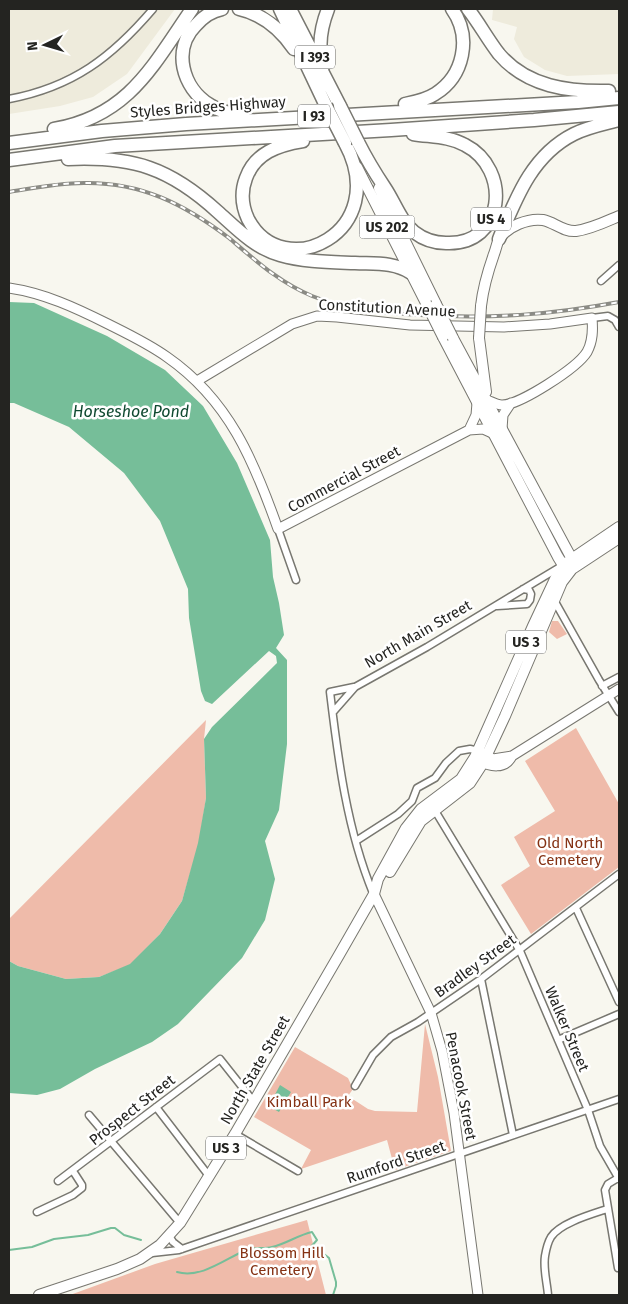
<svg xmlns="http://www.w3.org/2000/svg" width="628" height="1304" viewBox="0 0 628 1304" font-family="'Fira Sans',sans-serif">
<style>
.built{fill:#eeebdc}
.green{fill:#efbbaa}
.water{fill:#76be99}
.lines{fill:none;stroke-linecap:round;stroke-linejoin:round}
.stream{stroke:#76be99;stroke-width:2}
.street-casing{stroke:#787770;stroke-width:9}
.secondary-casing{stroke:#787770;stroke-width:11}
.primary-casing{stroke:#787770;stroke-width:12}
.highway-casing{stroke:#787770;stroke-width:15}
.street{stroke:#fff;stroke-width:6}
.secondary{stroke:#fff;stroke-width:9}
.primary{stroke:#fff;stroke-width:10}
.highway{stroke:#fff;stroke-width:12}
.rail-casing{stroke:#8b8b85;stroke-width:4}
.rail{stroke:#fff;stroke-width:2;stroke-dasharray:5.5;stroke-linecap:butt}
.primary-bridge-casing{stroke:#787770;stroke-width:12;stroke-linecap:butt}
.highway-bridge-casing{stroke:#787770;stroke-width:15;stroke-linecap:butt}
.primary-bridge{stroke:#fff;stroke-width:10}
.highway-bridge{stroke:#fff;stroke-width:12}
.labels{text-anchor:middle;stroke-width:5;stroke-linejoin:round;paint-order:stroke}
.shield{fill:#fff;stroke:#666664;stroke-width:1}
.shield-label{font-size:14px;font-weight:bold;fill:#242421}
.street-label{font-size:15px;fill:#242421;stroke:#fff}
.park-label{font-size:15px;fill:#853214;stroke:#fff}
.water-label{font-size:16px;font-style:italic;fill:#104a31;stroke:#fff}
</style>
<rect width="100%" height="100%" fill="#f8f7ef"/>
<path class="built" d="M9 9H175L127 74 93 97 60 106 9 114Z
M493 9H619V74L567 76 545 70 524 57 514 39 517 27 492 20Z"/>
<path class="green" d="M552 621H558L567 634 557 639 549 632Z
M206 720 204 739 206 798 199 843 182 901 160 934 130 965 99 977 66 979 18 966 9 961V919Z
M576 728 619 804V867L531 934 501 885 530 866 514 837 555 811 525 761Z
M425 1024 438 1077 451 1151 395 1170 387 1140 301 1169 311 1150 254 1117 295 1047 348 1078 353 1089 348 1096 368 1109 375 1111 417 1112Z
M307 1220 326 1295H70L155 1264Z"/>
<path class="water" d="M9 302 34 303 107 336 165 370 203 406 237 463 270 540 273 577 279 603 284 635 276 648 287 660V744L279 810 265 841 275 879 265 920 242 958 178 1024 152 1042 95 1069 60 1089 37 1095 9 1093V961L18 966 66 979 99 977 130 964 160 934 182 901 198 843 206 798 204 739 212 727 277 663 276 656 269 651 212 704 205 701 201 691 189 618 188 589 160 521 124 473 69 427 14 403H9Z
M280 1085 291 1092 279 1112 270 1107V1104Z"/>
<g class="lines">
<path class="stream" d="M9 1250 32 1247 54 1239 88 1235 111 1228H115L124 1235 141 1240
M177 1272C201 1279 225 1259 246 1250 254 1247 264 1249 272 1247 286 1244 298 1235 312 1232L317 1240 310 1248 324 1254 329 1258 336 1282V1286L333 1295"/>
<g class="street-casing">
<path id="street" d="M9 99C73 87 112 57 153 9
M601 281 619 265
M592 318 608 316 615 320 619 327
M278 529 296 580
M554 600 599 680 619 712
M497 606 527 604 530 600 531 594 529 590 523 589
M602 686 619 677
M354 687 330 692C338 759 347 830 373 893
M333 712 355 687 427 647 560 567
M434 809 520 951 588 1110 600 1146 619 1179
M356 841 398 814 412 801 417 788 435 778 446 763 459 751 470 749 479 751
M576 908 619 1002
M481 979 513 1135
M558 1040 619 1014
M355 1086 373 1055 391 1037 418 1022 481 979 619 874
M156 1107 209 1176
M89 1115 180 1223
M235 1134 298 1171
M618 1178 608 1184 605 1190 618 1268
M58 1181 220 1059 254 1102
M37 1212 73 1195 82 1188V1185L73 1171
M169 1236 173 1242 182 1249
M152 1253 179 1250 619 1099
M548 1295C547 1282 543 1269 545 1256 546 1250 548 1242 551 1237 560 1223 592 1214 607 1209"/>
</g>
<g class="secondary-casing">
<path id="secondary" d="M9 288C44 293 76 308 108 324 128 334 149 344 167 357 229 400 254 461 278 529L469 430 483 429 494 434
M197 381 292 324 317 316 337 317 410 325 504 327 550 324 592 318C593 330 593 341 587 352 577 368 520 405 502 405 497 405 492 402 487 400
M502 429 503 415 511 403
M469 430 476 415 477 403
M481 752 493 759 512 756 619 689
M478 760C490 767 505 770 512 756
M374 894 431 1013 442 1051 454 1113 478 1295"/>
</g>
<g class="primary-casing">
<path id="primary" d="M357 167 426 303
M379 188 436 304
M481 306C483 288 488 271 494 254 496 249 497 243 499 239 508 226 528 218 543 220 554 222 563 232 576 231 591 229 605 222 619 216
M443 337 558 557 563 565 569 567
M453 338 566 548 572 559V565
M479 338 486 392
M390 872 421 821 470 783 483 763 505 716 562 582 572 569 619 538
M39 1295 117 1269 140 1259 160 1245 180 1223 235 1134 339 955 374 894 378 879 406 828 421 809 461 779 475 757 533 626 555 579 563 565 619 527"/>
</g>
<g class="highway-casing">
<path id="highway" d="M222 9C211 11 203 17 196 25 172 49 182 88 210 105 220 112 232 114 243 115
M239 9C262 14 281 30 294 49
M280 9 326 106
M290 9 340 106
M468 9C479 23 488 40 499 54 527 87 569 92 609 91
M324 65C317 46 321 27 328 9
M405 104C415 102 426 100 435 94 464 76 472 37 452 9
M54 129C129 116 153 65 192 9
M303 141C278 145 255 153 246 178 241 191 242 206 248 219 283 286 393 232 345 143
M358 142C366 158 375 173 385 188 395 203 400 220 414 232 423 239 435 243 446 243 505 246 512 169 465 145 449 136 431 137 413 134
M9 143 102 131 186 124 578 102 619 98
M68 159C133 156 170 168 218 212 237 229 255 248 280 255 304 262 330 262 355 263 375 264 394 262 411 273
M9 160 115 146 391 130 534 120 619 112
M499 239C516 198 532 155 574 134 588 127 604 124 619 120"/>
</g>
<use href="#street" class="street"/>
<use href="#secondary" class="secondary"/>
<use href="#primary" class="primary"/>
<use href="#highway" class="highway"/>
<g class="rail-casing">
<path id="rail" d="M9 192C33 188 59 183 84 183 141 182 184 204 229 238 255 260 280 283 312 296 346 310 384 313 420 315 491 319 550 315 619 302"/>
</g>
<use href="#rail" class="rail"/>
<g class="primary-bridge-casing">
<path id="primary-bridge" d="M426 303 443 337
M436 304 453 338
M479 338 481 306"/>
</g>
<g class="highway-bridge-casing">
<path id="highway-bridge" d="M326 106 345 143
M340 106 358 142"/>
</g>
<use href="#primary-bridge" class="primary-bridge"/>
<use href="#highway-bridge" class="highway-bridge"/>
</g>
<g class="labels">
<g class="shield">
<rect x="295" y="45.5" width="40" height="23" rx="4"/>
<rect x="298" y="104.5" width="32" height="23" rx="4"/>
<rect x="471" y="207.5" width="40" height="23" rx="4"/>
<rect x="359.5" y="215.5" width="55" height="23" rx="4"/>
<rect x="506" y="630.5" width="40" height="23" rx="4"/>
<rect x="206" y="1136.5" width="40" height="23" rx="4"/>
</g>
<g class="shield-label">
<text x="315" y="62">I 393</text>
<text x="314" y="121">I 93</text>
<text x="491" y="224">US 4</text>
<text x="387" y="232">US 202</text>
<text x="526" y="647">US 3</text>
<text x="226" y="1153">US 3</text>
</g>
<g class="street-label">
<text transform="translate(208 107) rotate(-4)" y="5">Styles Bridges Highway</text>
<text transform="translate(387 308) rotate(3)" y="5">Constitution Avenue</text>
<text transform="translate(344 479) rotate(-28)" y="5">Commercial Street</text>
<text transform="translate(418 634) rotate(-30)" y="5">North Main Street</text>
<text transform="translate(475 966) rotate(-36)" y="5">Bradley Street</text>
<text transform="translate(567 1029) rotate(67)" y="5">Walker Street</text>
<text transform="translate(255 1070) rotate(-60)" y="5">North State Street</text>
<text transform="translate(461 1086) rotate(79)" y="5">Penacook Street</text>
<text transform="translate(132 1110) rotate(-38)" y="5">Prospect Street</text>
<text transform="translate(396 1162) rotate(-19)" y="5">Rumford Street</text>
</g>
<g class="park-label">
<text x="570" y="848">Old North<tspan x="570" dy="17">Cemetery</tspan></text>
<text x="309" y="1107">Kimball Park</text>
<text x="282" y="1258">Blossom Hill<tspan x="282" dy="17">Cemetery</tspan></text>
</g>
<g class="water-label">
<text x="131" y="417">Horseshoe Pond</text>
</g>
</g>
<rect width="628" height="1304" fill="none" stroke="#242421" stroke-width="20"/>
<g transform="translate(45 45) rotate(265)" stroke="#ffffff" stroke-width="4" paint-order="stroke">
<path d="M0-4L9 19L0 12L-9 19Z" fill="#242421"/>
<text y="-8" font-size="14" font-weight="bold" text-anchor="middle" fill="#242421">N</text>
</g>
</svg>
